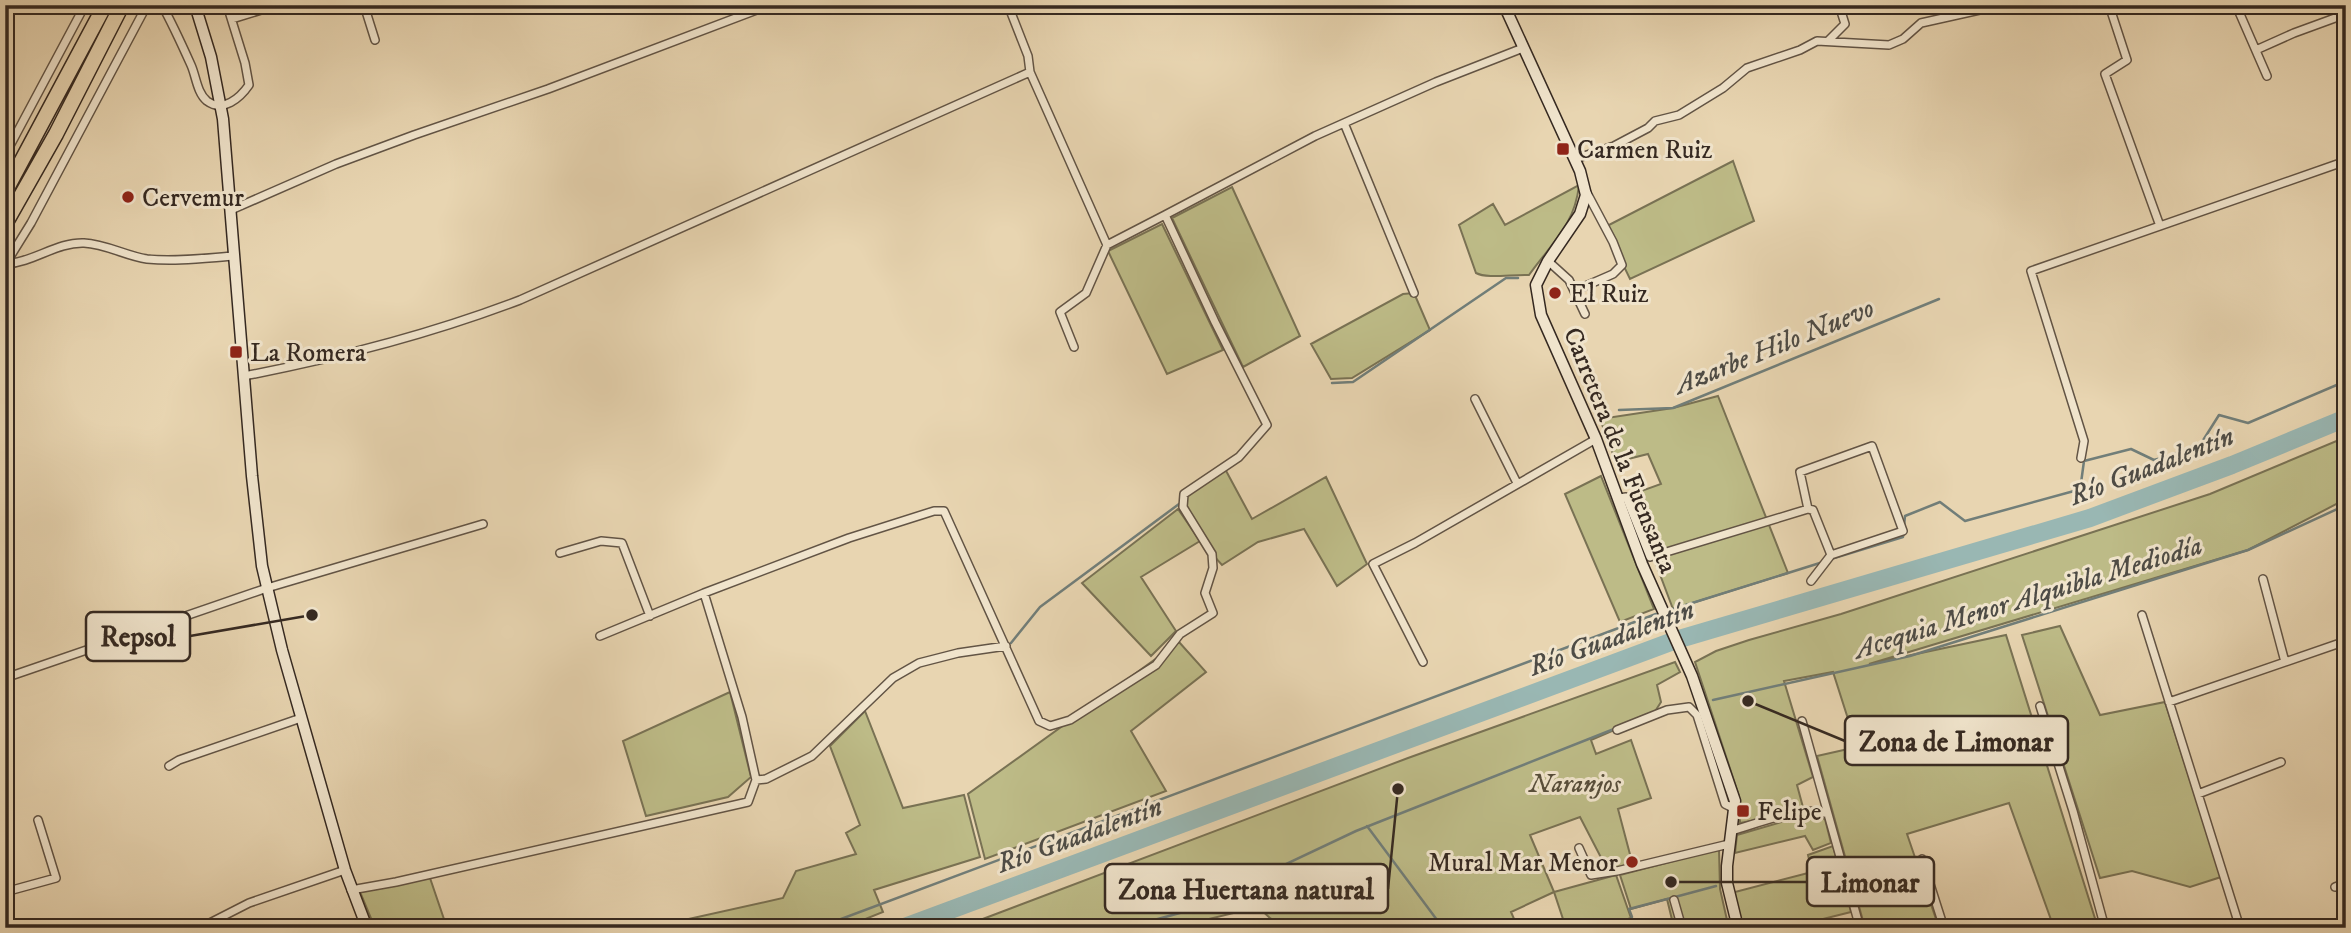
<svg xmlns="http://www.w3.org/2000/svg" width="2351" height="933" viewBox="0 0 2351 933" font-family="'IM FELL DW Pica',serif">
<style>
.green{fill:#bdbb87;stroke:#797254;stroke-width:2}
.lines{fill:none;stroke-linecap:round;stroke-linejoin:round}
.stream{stroke:#717e79;stroke-width:2.5}
.river{stroke:#99b7b3;stroke-width:18}
.street-casing{stroke:#625445;stroke-width:10}
.secondary-casing{stroke:#352921;stroke-width:13}
.highway-casing{stroke:#352921;stroke-width:17}
.street{stroke:#f0e4cc;stroke-width:7}
.secondary{stroke:#f0e4cc;stroke-width:10}
.highway{stroke:#e8d5b1;stroke-width:14}
.poi-dot{fill:#8f2418;stroke:#f0e4cc;stroke-width:2.5}
.labels{text-anchor:middle;stroke-width:6;stroke-linejoin:round;paint-order:stroke}
.poi-label{font-size:26px;fill:#352921;stroke:#f0e4cc;text-anchor:start}
.street-label{font-size:26px;fill:#352921;stroke:#f0e4cc}
.park-label{font-size:26px;font-style:italic;fill:#574e3a;stroke:#f0e4cc}
.water-label{font-size:28px;font-style:italic;fill:#4e4c46;stroke:#f0e4cc}
.leader{fill:none;stroke:#352921;stroke-width:2.5}
.callout-dot{fill:#352921;stroke:#f0e4cc;stroke-width:2.5}
.callout{fill:#f0e4cc;stroke:#352921;stroke-width:2.5}
.callout-label{font-size:28px;text-anchor:middle;font-weight:bold;fill:#352921}
</style>
<rect width="100%" height="100%" fill="#e8d5b1"/>
<filter id="stains"><feTurbulence type="fractalNoise" baseFrequency=".00286" numOctaves="4"/><feColorMatrix values="0 0 0 0 .2 0 0 0 0 .09 0 0 0 0 .02 0 0 0 .5 -.17"/></filter>
<radialGradient id="worn" r=".72"><stop offset=".6" stop-color="#630" stop-opacity="0"/><stop offset="1" stop-color="#630" stop-opacity=".3"/></radialGradient>
<path class="green" d="M1733 161 1754 221 1630 279 1605 227Z
M1579 185C1575 225 1551 244 1529 275 1513 274 1487 279 1476 273L1459 225 1493 204 1505 225Z
M1232 187 1300 336 1243 367 1172 218Z
M1162 224 1223 350 1167 374 1108 251Z
M1414 293 1430 330 1352 378 1331 379 1311 344 1403 294Z
M1718 396 1788 573 1673 609 1630 495 1661 484 1648 454 1616 462 1600 419 1673 408Z
M2346 437V499L2248 550 1869 664 2006 635 2098 928H2054L2009 803 1907 834 1936 919 1891 928H1865L1817 756 1857 747 1833 672 1784 681 1813 777 1797 785 1804 811 1740 823 1739 796 1695 662 1716 651 1749 640 1841 614 2210 494Z
M1224 467 1252 519 1326 477 1367 564 1337 586 1304 529 1258 542 1222 565 1212 554 1183 507 1184 494Z
M1601 476 1654 609 1620 622 1565 494Z
M1178 509 1200 541 1141 577 1176 631 1151 656 1082 583Z
M2060 626 2100 715 2165 702 2221 877 2190 887 2132 871 2100 878 2022 635Z
M1179 642 1206 672 1131 731 1166 791 985 859 968 794Z
M1675 662 1680 672 1657 685 1661 702 1654 713 1591 740 1596 754 1631 740 1651 798 1618 809 1632 862 1609 873 1580 817 1530 835 1554 892 1616 875 1631 918 1601 928H1566L1554 892 1511 912 1518 928H1281L1258 907 1172 928H959L1408 758Z
M730 692 751 777 728 797 646 816 623 741Z
M865 711 903 808 964 795 980 857 874 890 883 912 843 928H648L783 898 796 871 856 854 846 833 860 825 830 746Z
M1809 814 1825 819 1831 843 1813 850 1805 836 1735 853 1737 835Z
M1833 846 1851 912 1787 928H1743L1736 907 1735 892 1812 872 1808 855Z
M1719 849 1720 889 1727 920 1720 928H1674L1667 899 1631 909 1620 875Z
M430 878 447 928H375L360 892Z"/>
<g class="lines">
<path class="stream" d="M1332 383 1353 382 1506 278H1518
M1619 410 1673 408 1939 299
M1831 559 1903 537 1905 516 1940 502 1965 521 2074 491 2081 483 2084 461 2131 449 2154 460 2172 455 2202 442 2219 415 2248 423 2346 381
M1673 609 1823 562
M1011 643 1040 607 1179 504
M1713 700 1910 656 2248 550 2346 505
M1367 826 1443 928
M1675 897 1716 886
M817 928 1656 614
M1125 928 1187 911 1356 831 1614 729
M1611 928 1626 924 1632 917 1629 909 1671 898"/>
<path class="river" d="M902 928 1676 640 2090 518 2232 465 2346 418"/>
<g class="street-casing">
<path id="street" d="M162 5C173 25 182 45 191 65 196 76 197 93 207 101 223 113 240 98 249 85L245 63 227 5
M364 5 375 40
M1008 5 1028 56 1030 72
M2109 5 2127 60 2105 74 2160 226
M2236 5 2267 76
M232 19 277 5
M1828 41 1845 24 1839 5
M2256 50 2294 33 2346 14
M1344 123 1414 293
M5 155 85 5
M1575 159 1614 146 1648 128 1655 121 1679 115 1723 88 1747 68 1800 50 1817 41 1889 45 1903 39 1921 23 2002 5
M231 210 336 164 414 135 548 89 770 5
M1165 215 1315 136 1436 82 1523 48
M1548 261 1569 280 1585 314
M6 264C34 262 57 242 84 243 106 244 126 256 147 259 176 262 206 258 235 256
M5 265 31 223 147 5
M1574 291 1613 274 1622 265 1613 242 1587 193
M1074 347 1060 312 1086 293 1107 245
M244 376C338 358 431 334 520 300L1030 72 1107 245 1165 215 1215 322 1267 425 1239 457 1184 494 1183 507 1212 554 1213 568 1205 593 1213 613 1180 634 1156 665 1070 720 1050 726 1039 721 944 511H934L849 538 704 593
M1475 399 1517 483
M2081 458 2084 441 2031 271 2346 161
M1619 498 1626 497 1650 557 1808 509 1813 510 1831 555 1811 581
M1808 509 1800 472 1872 446 1903 531 1831 555
M560 553 601 541 622 543 650 616
M2263 579 2285 662
M2142 615 2240 928
M1423 662 1373 564 1415 543 1596 439
M5 678 267 588 483 524
M2169 702 2346 641
M2040 706 2073 811 2105 928
M1802 721 1828 814
M1617 730 1667 710 1689 707 1697 715 1725 804 1735 809
M169 766 179 760 301 718
M756 780 766 779 812 756 893 678 919 663 958 653 1006 646
M2198 794 2281 762
M1731 831C1757 824 1802 804 1828 814L1860 928
M1579 848 1591 875 1617 871 1729 844
M1922 859 1944 928
M2335 887 2346 883
M351 890 396 882 748 802 756 780 742 717 704 593 600 636
M5 892 56 878 38 820
M1674 900 1682 928
M200 928 249 903 345 870
M1821 928 1834 925 1835 928"/>
</g>
<g class="secondary-casing">
<path id="secondary" d="M195 5 211 57 223 119 252 476 262 566 282 650 345 870 367 928
M1504 5 1580 171 1586 195 1580 214 1548 261 1536 285 1541 315 1596 439 1642 564 1692 676 1735 801 1727 866V883L1738 928"/>
</g>
<g class="highway-casing">
<path id="highway" d="M5 192 105 5
M5 224 56 134 122 5"/>
</g>
<use href="#street" class="street"/>
<use href="#secondary" class="secondary"/>
<use href="#highway" class="highway"/>
</g>
<g class="poi-dot">
<rect x="1556" y="142" width="14" height="14" rx="3.5"/>
<circle cx="128" cy="197" r="7"/>
<circle cx="1555" cy="293" r="7"/>
<rect x="229" y="345" width="14" height="14" rx="3.5"/>
<rect x="1736" y="804" width="14" height="14" rx="3.5"/>
<circle cx="1632" cy="862" r="7"/>
</g>
<g class="labels">
<g class="poi-label">
<text x="1577" y="158">Carmen Ruiz</text>
<text x="142" y="206">Cervemur</text>
<text x="1569" y="302">El Ruiz</text>
<text x="250" y="361">La Romera</text>
<text x="1757" y="820">Felipe</text>
<text x="1618" y="871" text-anchor="end">Mural Mar Menor</text>
</g>
<g class="street-label">
<text transform="translate(1621 450) rotate(68)" y="9">Carretera de la Fuensanta</text>
</g>
<g class="park-label">
<text x="1575" y="792">Naranjos</text>
</g>
<g class="water-label">
<text transform="translate(1774 345) rotate(-22)" y="10">Azarbe Hilo Nuevo</text>
<text transform="translate(2151 465) rotate(-21)" y="10">Río Guadalentín</text>
<text transform="translate(2028 596) rotate(-17)" y="10">Acequia Menor Alquibla Mediodía</text>
<text transform="translate(1611 637) rotate(-20)" y="10">Río Guadalentín</text>
<text transform="translate(1079 834) rotate(-20)" y="10">Río Guadalentín</text>
</g>
</g>
<path class="leader" d="M312 615L190 636M1748 701L1845 741M1671 882L1807 882M1398 789L1388 889"/>
<g class="callout-dot">
<circle cx="312" cy="615" r="7"/>
<circle cx="1748" cy="701" r="7"/>
<circle cx="1671" cy="882" r="7"/>
<circle cx="1398" cy="789" r="7"/>
</g>
<g class="callout">
<rect x="86" y="612" width="104" height="49" rx="7"/>
<rect x="1845" y="716" width="223" height="49" rx="7"/>
<rect x="1807" y="857" width="127" height="49" rx="7"/>
<rect x="1105" y="864" width="283" height="49" rx="7"/>
</g>
<g class="callout-label">
<text x="138" y="646">Repsol</text>
<text x="1956" y="751">Zona de Limonar</text>
<text x="1870" y="892">Limonar</text>
<text x="1246" y="899">Zona Huertana natural</text>
</g>
<rect width="2351" height="933" fill="none" stroke="#e8d5b1" stroke-width="28"/>
<rect x="7" y="7" width="2337" height="919" fill="none" stroke="#352921" stroke-width="3.5"/>
<rect x="14" y="14" width="2323" height="905" fill="none" stroke="#352921" stroke-width="2"/>
<rect width="100%" height="100%" filter="url(#stains)"/>
<rect width="100%" height="100%" fill="url(#worn)"/>
</svg>
